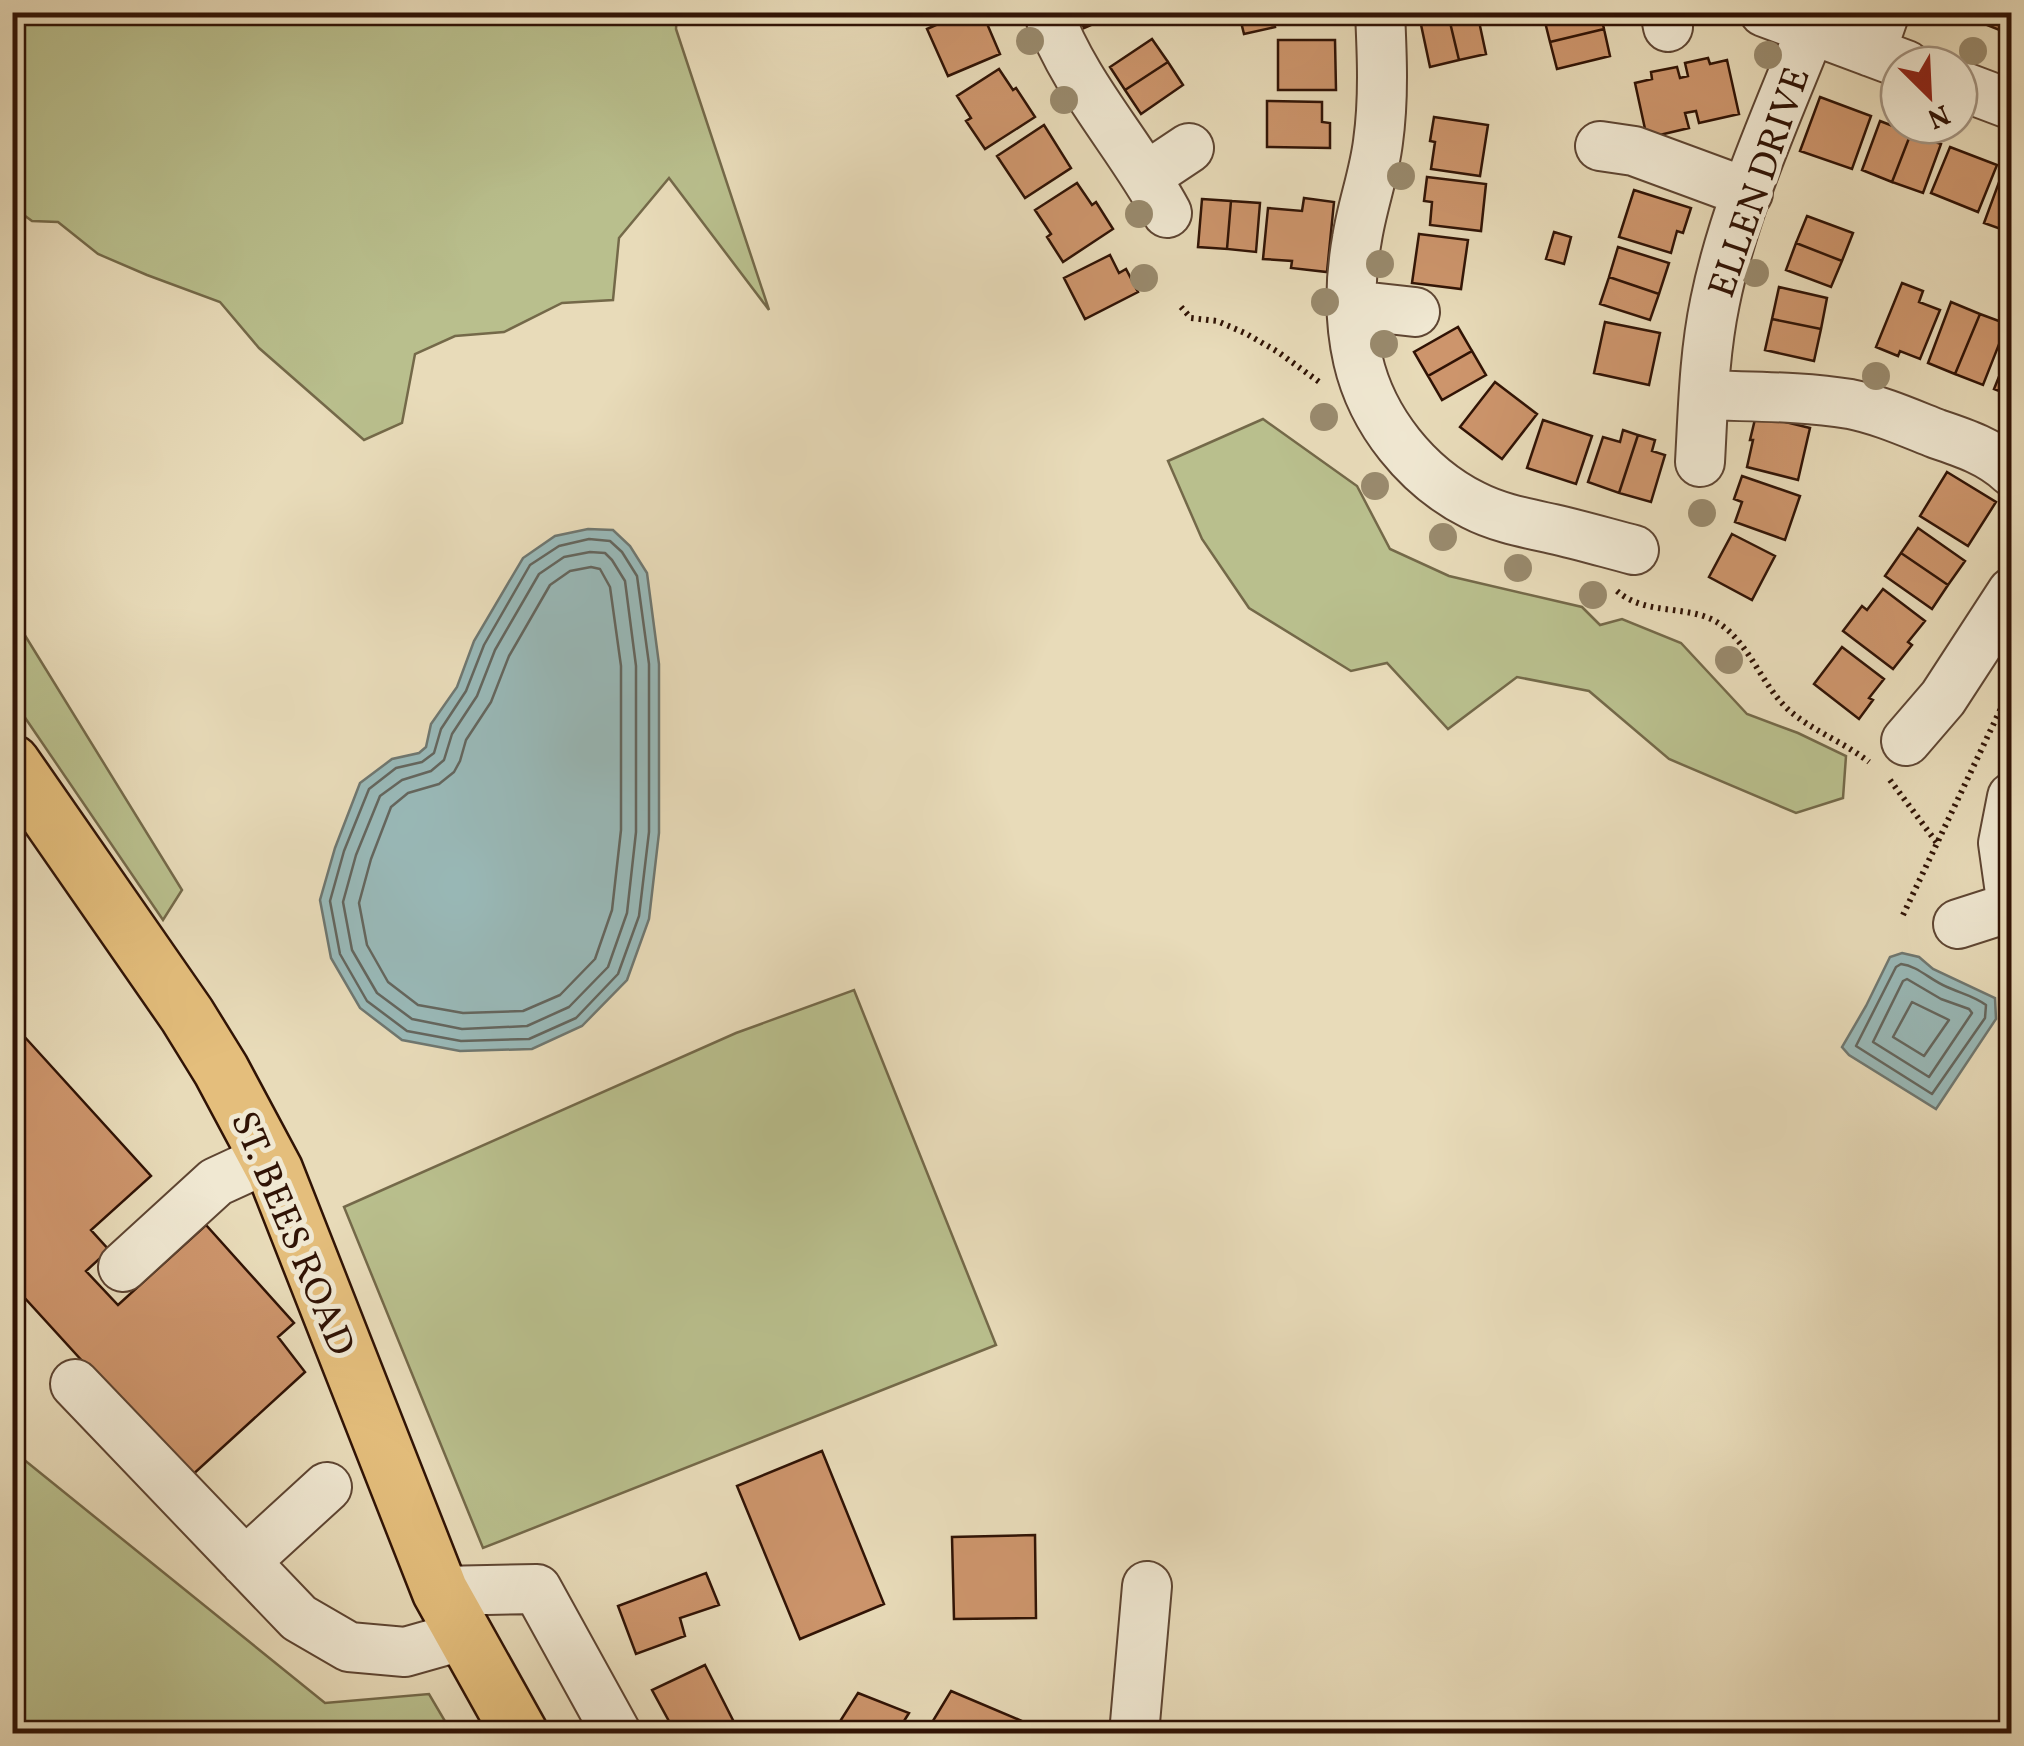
<svg xmlns="http://www.w3.org/2000/svg" width="2024" height="1746" viewBox="0 0 2024 1746" font-family="Vollkorn,serif">
<style>
.green{fill:#b9bf8d;stroke:#746949;stroke-width:2.5}
.water{fill:#99b9b8;stroke:#6f7770;stroke-width:2.5}
.lines{fill:none;stroke-linecap:round;stroke-linejoin:round}
.shore{stroke:#64665e;stroke-width:2.5}
.building{fill:#cd956c;stroke:#301305;stroke-width:2.5}
.minor-casing{stroke:#5e4532;stroke-width:52}
.major-casing{stroke:#301305;stroke-width:60}
.path{stroke:#301305;stroke-width:6;stroke-dasharray:2.5 5;stroke-linecap:butt}
.minor{stroke:#f0e8d2;stroke-width:48}
.major{stroke:#e4be7c;stroke-width:55}
.tree{fill:#998a6d}
.labels{text-anchor:middle;stroke-width:10;stroke-linejoin:round;paint-order:stroke}
.street-label{font-size:38px;fill:#301305;stroke:#f0e8d2}
</style>
<rect width="100%" height="100%" fill="#e8dbb9"/>
<filter id="stains"><feTurbulence type="fractalNoise" baseFrequency=".002" numOctaves="4"/><feColorMatrix values="0 0 0 0 .2 0 0 0 0 .09 0 0 0 0 .02 0 0 0 .5 -.17"/></filter>
<radialGradient id="worn" r=".72"><stop offset=".6" stop-color="#630" stop-opacity="0"/><stop offset="1" stop-color="#630" stop-opacity=".3"/></radialGradient>
<path class="green" d="M12 13H677L676 29 769 310 669 178 619 238 613 300 562 303 504 332 455 336 415 354 402 423 364 440 259 348 220 302 147 275 98 254 58 222 32 221 13 207Z
M1263 419 1357 486 1390 549 1449 576 1582 607 1600 625 1622 619 1681 643 1747 714 1798 733 1846 756 1843 798 1796 813 1669 759 1589 691 1517 677 1448 729 1387 663 1351 671 1249 608 1202 539 1168 461Z
M13 616 182 890 163 920 13 700Z
M854 990 996 1345 483 1548 344 1207 736 1033Z
M12 1450 325 1703 429 1694 452 1733H13Z"/>
<path class="water" d="M588 529 613 530 630 546 647 573 659 664V833L649 919 627 980 582 1026 532 1049 460 1051 402 1040 360 1008 331 958 320 900 335 848 360 783 392 759 419 753 426 747 431 724 457 687 474 641 523 558 555 536Z
M1902 953 1919 957 1933 969 1995 998 1996 1019 1936 1109 1849 1055 1842 1047 1866 1006 1890 957Z"/>
<g class="lines">
<path class="shore" d="M589 539 610 541 622 552 637 576 649 664V832L639 916 618 974 576 1018 529 1039 461 1041 407 1031 367 1001 340 954 330 901 344 851 369 789 396 768 422 762 434 753 441 729 466 691 484 645 530 565 559 546Z
M590 552 605 553 612 560 625 581 636 666V832L627 913 608 967 569 1007 527 1026 462 1029 412 1019 377 993 352 950 343 902 356 855 380 796 402 780 431 771 444 760 452 734 477 696 495 650 539 574 564 557Z
M591 567 600 569 610 587 621 666V830L612 910 595 959 560 995 523 1011 463 1013 418 1005 388 982 367 945 359 903 371 859 391 807 408 793 439 784 454 772 460 761 466 740 491 702 509 656 550 585 570 571Z
M1901 964C1918 966 1930 980 1947 987 1960 993 1974 996 1986 1005L1985 1018 1932 1094 1856 1046 1896 967Z
M1907 979 1941 999 1969 1009 1972 1013 1929 1077 1873 1042 1903 981Z
M1912 1002 1949 1020 1924 1056 1893 1037Z"/>
</g>
<path class="building" d="M965 12H982L1000 54 948 76 927 29Z
M1078 12H1121L1084 28Z
M1245 12H1272L1275 27 1244 34 1239 14Z
M1454 12H1477L1486 54 1459 60 1448 14Z
M1600 12 1604 29 1550 42 1543 14Z
M1991 12H2012V35L1987 25Z
M1448 14 1459 60 1430 67 1420 20Z
M1604 29 1610 56 1557 69 1550 42Z
M1152 39 1168 62 1125 90 1110 67Z
M1278 40H1335L1336 90H1278Z
M1708 58 1710 64 1727 60 1739 114 1699 123 1696 111 1685 113 1689 128 1647 138 1635 83 1652 79 1651 72 1677 67 1680 78 1688 76 1685 63Z
M1168 62 1183 85 1141 114 1125 90Z
M999 69 1013 90 1016 88 1035 117 985 149 966 121 971 118 957 96Z
M1820 97 1871 116 1852 169 1800 151Z
M1267 101 1322 102V122L1330 123V148L1267 147Z
M1434 117 1488 125 1480 176 1431 169 1435 142 1430 141Z
M1880 121 1911 133 1892 182 1862 170Z
M1044 125 1071 168 1025 198 997 156Z
M1911 133 1941 144 1923 193 1892 182Z
M1950 147 1997 165 1978 212 1931 193Z
M2002 174 2012 177V233L1984 223Z
M1427 177 1486 184 1481 231 1430 225 1432 202 1424 201Z
M1077 183 1092 205 1096 202 1113 229 1063 262 1047 237 1051 234 1035 210Z
M1634 190 1691 208 1683 233 1677 231 1671 253 1619 237Z
M1304 198 1334 202 1327 272 1291 268 1292 261 1263 259 1268 208 1302 211Z
M1202 199 1231 201 1227 249 1198 247Z
M1231 201 1260 203 1256 252 1227 249Z
M1807 216 1853 233 1842 261 1796 243Z
M1554 232 1571 237 1564 264 1546 259Z
M1419 234 1468 240 1461 289 1412 283Z
M1796 243 1842 261 1831 287 1786 270Z
M1618 247 1669 263 1659 294 1609 277Z
M1110 255 1119 273 1126 269 1138 292 1085 319 1064 278Z
M1609 277 1659 294 1650 320 1600 304Z
M1902 283 1923 291 1919 302 1940 310 1920 359 1900 351 1898 356 1876 347Z
M1779 287 1827 298 1821 329 1772 319Z
M1951 302 1980 314 1955 374 1928 363Z
M1980 314 2007 324 1983 385 1955 374Z
M1772 319 1821 329 1814 361 1765 350Z
M1605 322 1660 333 1649 385 1594 373Z
M1458 327 1472 351 1428 376 1414 352Z
M2012 344V396L1994 389Z
M1472 351 1486 375 1442 400 1428 376Z
M1495 382 1537 414 1502 459 1460 427Z
M1756 415 1810 428 1798 480 1747 467 1753 440H1750Z
M1543 420 1592 436 1576 484 1527 468Z
M1623 430 1638 435 1619 493 1588 482 1603 437 1620 442Z
M1638 435 1655 440 1652 451 1665 455 1651 502 1619 493Z
M1947 472 1996 502 1968 546 1920 516Z
M1742 476 1800 496 1785 540 1735 522 1742 502 1734 499Z
M1918 528 1965 561 1948 585 1901 553Z
M1732 534 1775 556 1752 600 1709 577Z
M1901 553 1948 585 1932 609 1885 576Z
M1883 589 1925 621 1908 642 1912 645 1893 669 1843 631 1862 606 1867 610Z
M1842 647 1884 679 1869 698 1873 700 1859 719 1814 684Z
M12 1023 151 1176 91 1230 109 1250 86 1271 118 1305 206 1225 294 1323 278 1337 305 1372 189 1478 12 1284Z
M822 1451 884 1604 800 1639 737 1486Z
M1035 1535 1036 1618 954 1619 952 1537Z
M706 1573 719 1605 680 1618 685 1636 636 1654 618 1606Z
M705 1665 740 1734H676L652 1690Z
M951 1691 1022 1721 1015 1734H925Z
M858 1693 909 1713 896 1734H832Z"/>
<g class="lines">
<g class="minor-casing">
<path id="minor" d="M1048 12C1074 86 1131 145 1167 213
M1380 12C1382 55 1384 99 1378 142 1374 175 1362 206 1357 239 1350 278 1349 321 1358 360 1372 421 1417 477 1473 505 1498 518 1526 523 1553 529 1580 535 1607 543 1634 550
M1665 12 1668 27
M1764 12 1906 65
M1871 52 1885 12
M1959 85 2012 105
M1600 146 1634 151 1748 193
M1147 176 1189 148
M1352 305 1415 312
M1704 395C1752 397 1802 396 1850 404 1880 410 1909 423 1937 434 1964 443 1991 452 2012 472
M1700 462C1703 408 1704 355 1715 302 1734 208 1776 118 1811 29
M1906 741 1943 698 2012 592
M2012 797 2003 843 2012 907
M1958 924 2011 907
M123 1267 216 1182 268 1158
M75 1384 299 1618 349 1647 405 1652 465 1635
M245 1562 327 1487
M440 1591 537 1589 617 1734
M1134 1734 1147 1586"/>
</g>
<g class="major-casing">
<path id="major" d="M12 763 187 1015 221 1070 275 1171 440 1591 520 1734"/>
</g>
<path class="path" d="M1181 307 1191 318 1217 321 1245 333 1278 352 1322 384
M1617 591C1648 618 1693 602 1724 627 1753 650 1763 688 1791 712 1815 732 1845 743 1869 762
M1890 780 1937 843
M1903 915 2012 685"/>
<use href="#minor" class="minor"/>
<use href="#major" class="major"/>
</g>
<g class="tree">
<circle cx="1030" cy="41" r="14"/>
<circle cx="1973" cy="51" r="14"/>
<circle cx="1768" cy="55" r="14"/>
<circle cx="1064" cy="100" r="14"/>
<circle cx="1401" cy="176" r="14"/>
<circle cx="1139" cy="214" r="14"/>
<circle cx="1380" cy="264" r="14"/>
<circle cx="1755" cy="273" r="14"/>
<circle cx="1144" cy="278" r="14"/>
<circle cx="1325" cy="302" r="14"/>
<circle cx="1384" cy="344" r="14"/>
<circle cx="1876" cy="376" r="14"/>
<circle cx="1324" cy="417" r="14"/>
<circle cx="1375" cy="486" r="14"/>
<circle cx="1702" cy="513" r="14"/>
<circle cx="1443" cy="537" r="14"/>
<circle cx="1518" cy="568" r="14"/>
<circle cx="1593" cy="595" r="14"/>
<circle cx="1729" cy="660" r="14"/>
</g>
<g class="labels">
<g class="street-label">
<text transform="translate(1758 182) rotate(-71)" y="13">ELLEN DRIVE</text>
<text transform="translate(294 1233) rotate(67)" y="13">ST. BEES ROAD</text>
</g>
</g>
<rect width="2024" height="1746" fill="none" stroke="#e8dbb9" stroke-width="50"/>
<rect x="15" y="15" width="1994" height="1716" fill="none" stroke="#301305" stroke-width="5"/>
<rect x="25" y="25" width="1974" height="1696" fill="none" stroke="#301305" stroke-width="2.5"/>
<g transform="translate(1929 95) rotate(156)"><circle r="48" fill="#f0e8d2" stroke="#a39380" stroke-width="2.5"/>
<path d="M0-8L18 38L0 25L-18 38Z" fill="#8f2418"/>
<text y="-15" font-size="28" font-weight="bold" text-anchor="middle" fill="#301305">N</text>
</g>
<rect width="100%" height="100%" filter="url(#stains)"/>
<rect width="100%" height="100%" fill="url(#worn)"/>
</svg>
